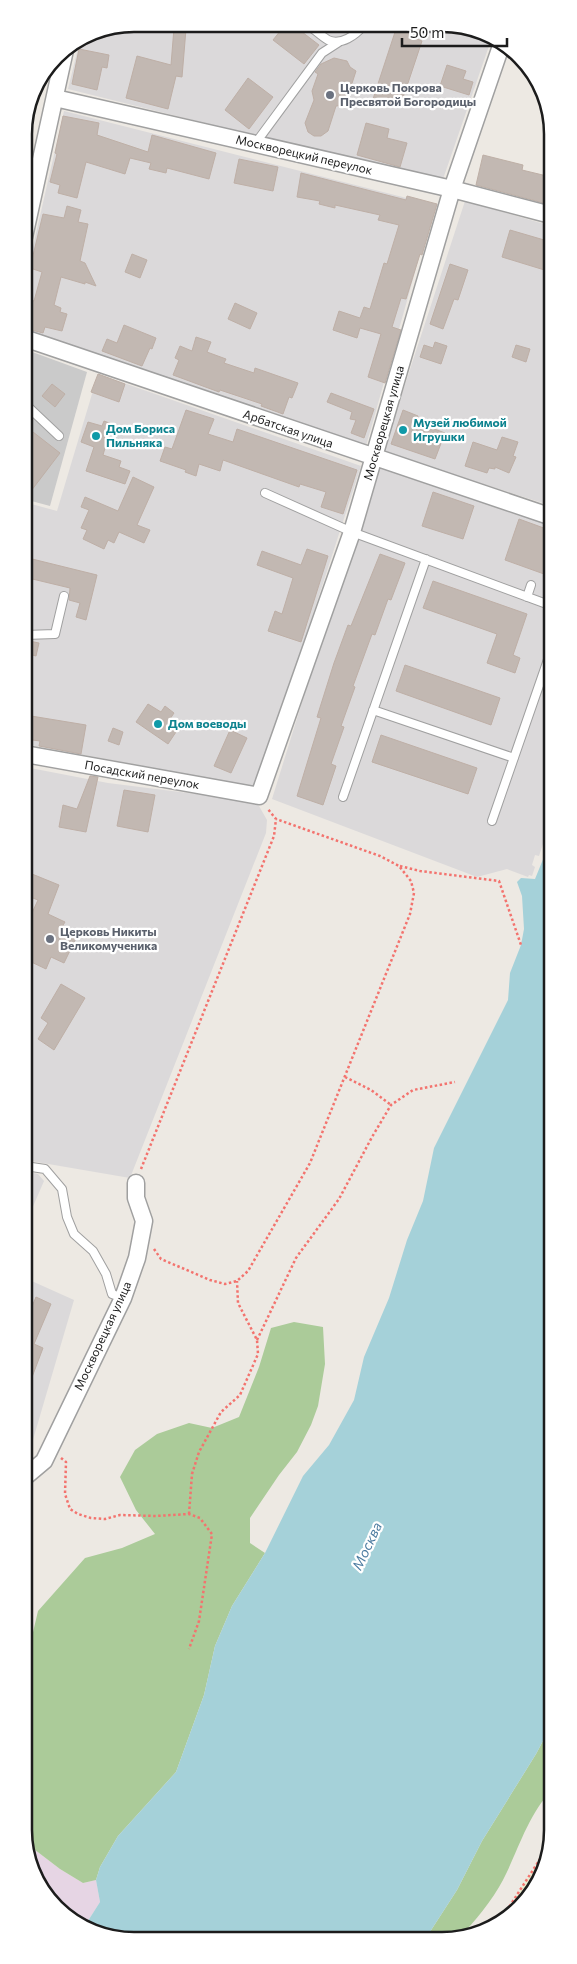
<svg xmlns="http://www.w3.org/2000/svg" width="577" height="1964" viewBox="0 0 577 1964" font-family="Commissioner,sans-serif">
<style>
.residential{fill:#dbd9da}
.industrial{fill:#e6d5e4}
.religious{fill:#cacaca}
.farmland{fill:#ebecce}
.forest{fill:#abcb99}
.water{fill:#a5d1d9}
.building{fill:#c2b8b2;stroke:#beafa6}
.lines{fill:none;stroke-linecap:round;stroke-linejoin:round}
.service-casing{stroke:#a0a0a0;stroke-width:10}
.minor-casing{stroke:#a0a0a0;stroke-width:19}
.path{stroke:#f3736e;stroke-width:2.5;stroke-dasharray:2.5 2.5;stroke-linecap:butt}
.service{stroke:#fff;stroke-width:8}
.minor{stroke:#fff;stroke-width:16}
.worship-dot{fill:#6b7280;stroke:#fff;stroke-width:2}
.culture-dot{fill:#0f9aa8;stroke:#fff;stroke-width:2}
.labels{text-anchor:middle;stroke-width:4.5;stroke-linejoin:round;paint-order:stroke}
.worship-label{font-size:12px;font-weight:bold;fill:#5b616d;stroke:#fff;text-anchor:start}
.street-label{font-size:12px;fill:#1c1c1c;stroke:#fff}
.culture-label{font-size:12px;font-weight:bold;fill:#0d838f;stroke:#fff;text-anchor:start}
.water-label{font-size:14px;font-style:italic;fill:#4b7ba0;stroke:#fff}
.rim{fill:none;stroke:#1c1c1c;stroke-width:2.5}
</style>
<rect width="100%" height="100%" fill="#ede9e3"/>
<path class="residential" d="M135 24 464 26 491 40 442 182 68 89 80 40 93 32Z
M43 76 39 94 24 160V128L32 92Z
M64 111 434 205 366 446 24 330V286Z
M465 201 551 226 552 506 383 452Z
M98 374 361 466 257 787 25 744 24 502 57 511Z
M376 464 552 525V808L550 815 552 816V819L550 826 546 825 543 834 546 835 539 856 535 855 532 865 535 867 532 876 529 875 528 877 507 869 477 877 272 799Z
M25 767 108 783 252 801 259 806 267 820 266 833 130 1178 25 1160Z
M25 1171 38 1174 44 1181 25 1225Z
M25 1278 74 1300 32 1443H25Z"/>
<path class="industrial" d="M26 1843 60 1869 83 1883 96 1880 100 1902 86 1924 56 1907 26 1851Z"/>
<path class="religious" d="M24 349 87 372 50 506 24 499Z"/>
<path class="farmland" d="M551 1842 525 1903 504 1915 519 1892Z"/>
<path class="forest" d="M294 1322 323 1327 325 1364 318 1406 311 1425 297 1452 279 1475 250 1518V1543L265 1553 232 1606 215 1646 204 1695 176 1772 118 1836 100 1867 96 1880 83 1883 60 1869 26 1843V1723L29 1718 26 1714V1648L30 1645 38 1611 85 1558 122 1548 155 1534 136 1510 120 1477 135 1450 157 1434 189 1423 212 1428 239 1417 259 1367 271 1328Z
M553 1722V1789C528 1814 519 1849 503 1880 492 1901 475 1921 459 1938H426L457 1890 482 1841 536 1754Z"/>
<path class="water" d="M552 830 553 1722 536 1754 482 1841 457 1890 426 1938H113L86 1924 100 1902 96 1880 100 1867 118 1836 176 1772 204 1695 215 1646 232 1606 265 1553 303 1476 329 1445 354 1400 364 1357 389 1298 407 1240 423 1201 434 1148 508 1000 510 973 521 945 524 929 522 896 517 882 521 878 535 879 546 852 549 834Z"/>
<path class="building" d="M285 25H293L319 45 304 64 273 40Z
M397 26H421L417 39 422 41 403 98 397 95 393 106 373 99Z
M174 28 186 29 182 77 176 76 168 109 126 98 137 56 171 65Z
M79 49 109 55 107 68 102 67 97 90 72 84Z
M334 58 347 61 350 67 356 71 345 105 336 106 328 131 321 136H314L308 132 305 123 314 100 312 91 318 74 315 72 321 64Z
M447 65 466 71 463 79 473 82 469 95 440 86Z
M248 78 273 97 249 129 225 110Z
M63 116 99 123 97 135 148 152 152 135 216 153 209 179 167 168 166 173 149 169 151 163 130 158 125 174 86 162 77 198 58 193 60 185 50 182 57 154 55 153Z
M366 123 389 129 387 138 407 143 400 167 357 155Z
M483 155 523 165 522 170 551 177V205L476 185Z
M239 159 278 167 273 191 234 183Z
M301 173 406 200 407 196 437 204 422 255 420 254 406 299 401 298 392 327 401 330 385 383 368 377 381 334 360 328 357 338 333 330 339 311 360 318 364 307 370 309 384 263 387 264 399 225 378 220 380 215 335 205V208L319 204 320 201 297 197Z
M67 206 81 210 78 222 88 224 80 261 85 263 96 286 85 282V284L61 277 54 305 61 308 60 312 67 314 62 331 45 327 43 333 24 328V298L34 301 42 272 30 268 43 214 64 218Z
M510 230 551 242V272L502 257Z
M132 254 147 260 140 278 125 272Z
M450 264 468 270 458 300 454 299 443 329 430 324Z
M235 303 257 313 250 329 228 319Z
M124 325 156 338 152 349 150 348 142 366 102 351 107 339 117 343Z
M196 337 211 342 207 352 226 359 224 363 254 373 255 368 298 383 292 398 289 397 283 414 261 406 262 404 220 390 219 392 173 375 179 360 175 358 180 346 192 351Z
M435 342 447 346 441 364 420 357 424 345 433 348Z
M516 345 530 349 526 362 512 357Z
M98 374 125 384 119 402 91 392Z
M52 384 65 394 55 407 42 396Z
M331 393 374 409 364 438 351 433 356 420 350 419 352 412 327 402Z
M186 410 214 419 208 434 233 442 237 429 357 470 343 514 321 507 326 492 300 484 299 487 223 460 220 471 199 464 196 476 185 472 186 470 160 461 165 447 172 449Z
M403 410 418 416 416 422 445 433 435 459 391 444Z
M104 421 112 424 103 455 121 461 119 467 130 471 125 484 86 471 94 447 81 442 88 422 102 426Z
M24 425 60 453 31 491 24 486Z
M502 437 518 442 513 456 516 457 509 473 495 467V469L489 468 487 473 465 466 473 442 497 450Z
M133 477 154 487 137 525 150 530 144 543 119 532 114 543 108 540 104 549 83 539 87 530 81 528 89 510 81 507 85 497 118 511Z
M433 492 474 506 463 539 422 526Z
M519 519 552 531V553L544 574 505 560Z
M307 549 328 556 301 642 268 631 275 611 282 614 293 578 257 565 262 551 301 565Z
M380 554 405 563 391 600 388 599 375 635 372 634 353 686 355 687 341 726 344 727 331 764 336 766 323 805 297 796 321 718 317 717 334 663 348 625 351 626Z
M24 557 97 575 86 620 76 617 80 603 69 600 70 588 24 577Z
M433 581 527 614 513 655 520 658 515 673 487 663 497 634 423 608Z
M29 641 39 643 36 656 25 653Z
M405 665 500 698 491 725 396 691Z
M148 704 161 712 165 706 174 713 170 719 180 726 168 744 136 722Z
M25 715 86 725 81 754 39 746 40 741 25 739Z
M113 728 123 732 119 745 108 741Z
M230 730 247 738 231 773 214 766Z
M381 735 477 768 468 794 372 762Z
M90 776 98 777 86 832 59 827 63 805 77 809Z
M124 790 155 795 148 832 117 826Z
M32 874 59 885 48 914 65 922 62 927 78 934 64 963 51 957 46 969 25 959 30 947 25 944V928L38 900 25 895Z
M61 984 85 998 54 1050 38 1039 48 1023 41 1018Z
M36 1297 51 1304 34 1344 43 1348 26 1393 25 1323Z"/>
<g class="lines">
<g class="service-casing">
<path id="service" d="M308 25C314 29 321 36 328 40 341 46 356 35 364 25
M255 144 322 53 339 42
M24 403 59 436
M265 493 352 532 552 606
M527 597 531 585
M25 635 55 634 64 596
M373 710 514 758
M343 797 426 559
M492 821 552 648
M25 1166 45 1169 62 1189 67 1217 74 1234 93 1251 106 1274 112 1294 123 1298"/>
</g>
<g class="minor-casing">
<path id="minor" d="M55 98 452 189 551 215
M24 237 65 50
M24 338 552 517
M25 754 259 796 352 532 452 189 501 46
M25 1477 44 1461 123 1298 137 1258 144 1221 136 1198V1183"/>
</g>
<path class="path" d="M24 277 30 249
M400 866 420 871 499 881 521 945
M345 1077 371 1090 391 1105
M141 1169 274 836 276 819 267 808
M154 1249 161 1259 210 1280 225 1284 237 1281 248 1271 310 1163 410 914 414 893 411 881 399 866 380 856 276 819
M257 1340 296 1258 339 1199 372 1137 391 1105 413 1090 455 1082
M61 1458 66 1462 65 1494 70 1509 78 1514 91 1518 105 1519 120 1515 156 1516 189 1514 200 1518 212 1534 199 1621 189 1649
M189 1514 192 1474 199 1452 221 1412 240 1395 258 1354 257 1340 238 1303 237 1281
M504 1915 551 1842"/>
<use href="#service" class="service"/>
<use href="#minor" class="minor"/>
</g>
<g class="worship-dot">
<circle cx="330" cy="95" r="5"/>
<circle cx="50" cy="939" r="5"/>
</g>
<g class="culture-dot">
<circle cx="403" cy="430" r="5"/>
<circle cx="96" cy="436" r="5"/>
<circle cx="158" cy="724" r="5"/>
</g>
<g class="labels">
<g class="worship-label">
<text x="340" y="92">Церковь Покрова<tspan x="340" dy="14">Пресвятой Богородицы</tspan></text>
<text x="60" y="936">Церковь Никиты<tspan x="60" dy="14">Великомученика</tspan></text>
</g>
<g class="street-label">
<text transform="translate(304 155) rotate(13)" y="4">Москворецкий переулок</text>
<text transform="translate(384 423) rotate(-74)" y="4">Москворецкая улица</text>
<text transform="translate(288 429) rotate(19)" y="4">Арбатская улица</text>
<text transform="translate(142 775) rotate(10)" y="4">Посадский переулок</text>
<text transform="translate(103 1336) rotate(-65)" y="4">Москворецкая улица</text>
</g>
<g class="culture-label">
<text x="413" y="427">Музей любимой<tspan x="413" dy="14">Игрушки</tspan></text>
<text x="106" y="433">Дом Бориса<tspan x="106" dy="14">Пильняка</tspan></text>
<text x="168" y="728">Дом воеводы</text>
</g>
<g class="water-label">
<text transform="translate(367 1546) rotate(-65)" y="5">Москва</text>
</g>
</g>
<path d="M0 0H577V1964H0ZM134 32H442A102 102 0 0 1 544 134V1830A102 102 0 0 1 442 1932H134A102 102 0 0 1 32 1830V134A102 102 0 0 1 134 32Z" fill="#fff" fill-rule="evenodd"/>
<path class="rim" d="M134 32H442A102 102 0 0 1 544 134V1830A102 102 0 0 1 442 1932H134A102 102 0 0 1 32 1830V134A102 102 0 0 1 134 32Z"/>
<path d="M402 38v8h105v-8" fill="none" stroke="#1c1c1c" stroke-width="2.5"/>
<text x="410" y="38" font-size="15" fill="#1c1c1c" stroke="#ffffff" stroke-width="4" paint-order="stroke">50 m</text>
</svg>
